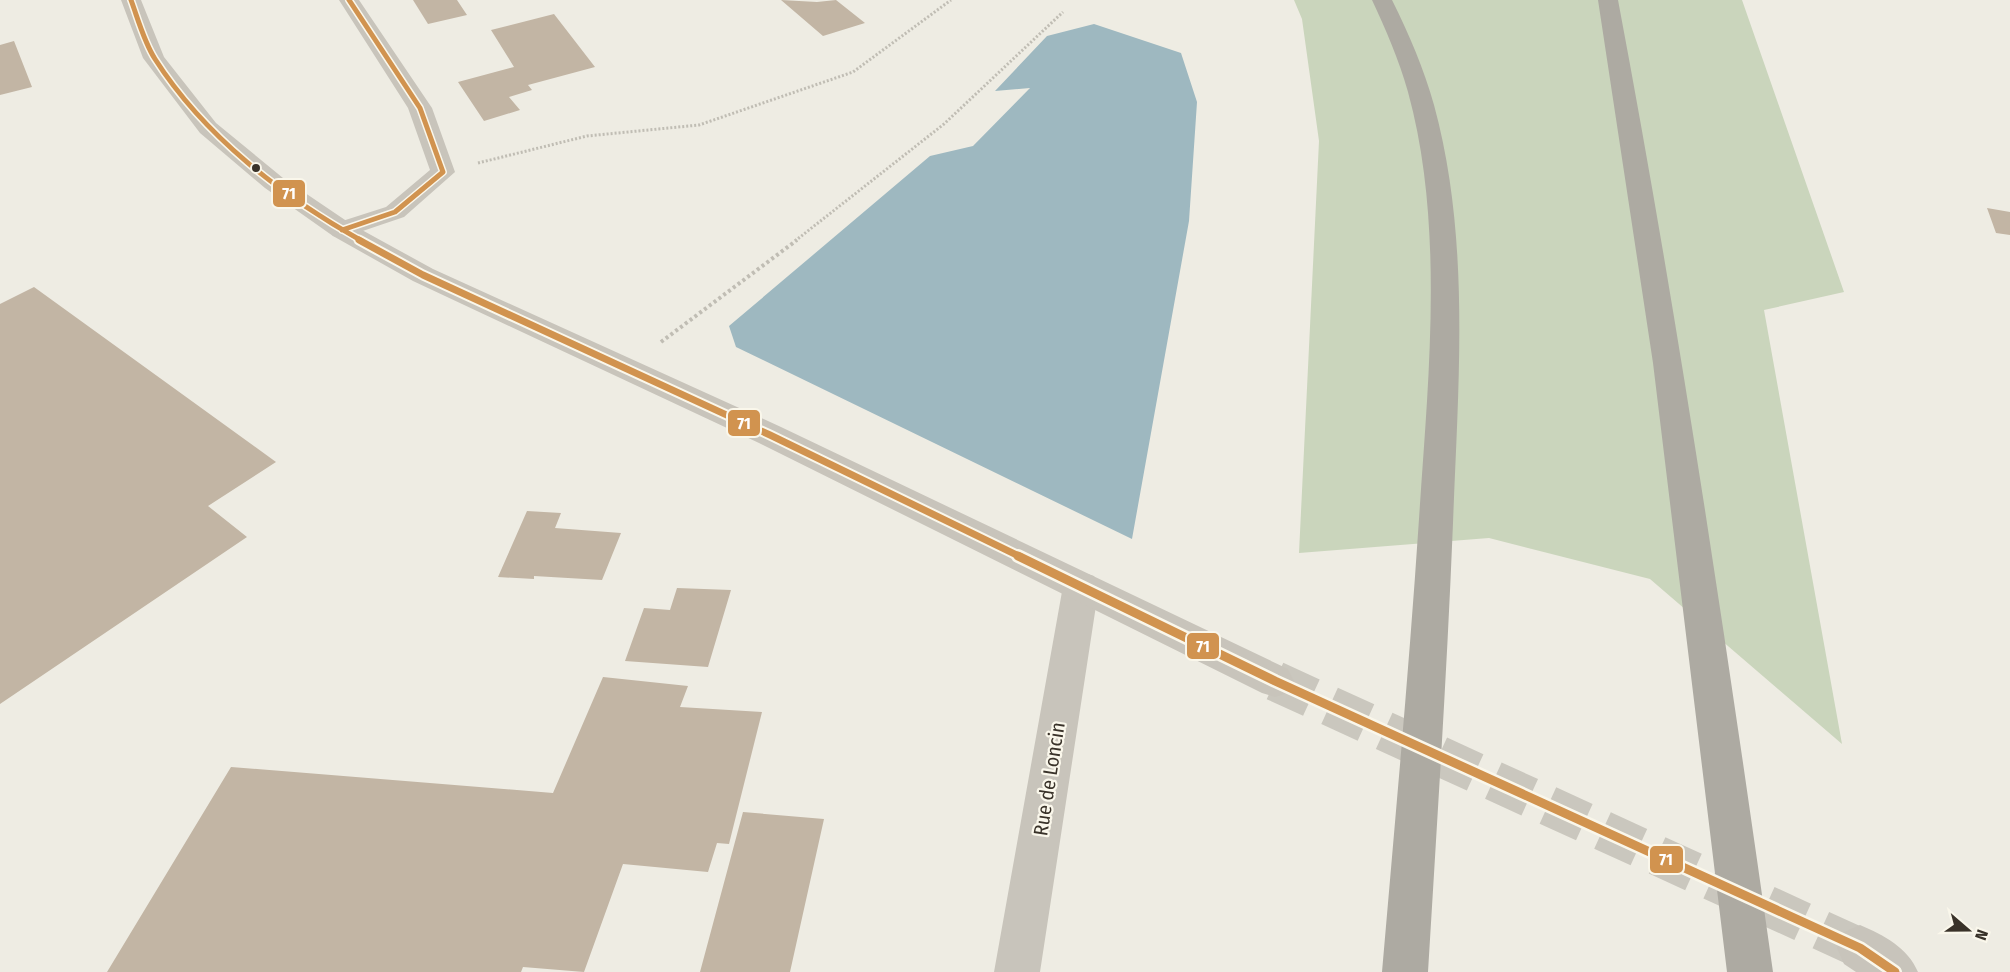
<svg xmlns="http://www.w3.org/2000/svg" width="2010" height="972" viewBox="0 0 2010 972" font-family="'Fira Sans Condensed',sans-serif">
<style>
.green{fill:#cad5bc}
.water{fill:#9eb8c0}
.building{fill:#c2b5a4}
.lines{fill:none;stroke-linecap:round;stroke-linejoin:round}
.tertiary-tunnel{stroke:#cac7be;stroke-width:40;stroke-dasharray:40 20;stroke-linecap:butt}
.path-far1{stroke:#c0bdb4;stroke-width:3;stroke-dasharray:2 2;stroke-linecap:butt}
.path{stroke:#c0bdb4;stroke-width:4;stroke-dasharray:3 3;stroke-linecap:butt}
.minor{fill:#c8c4bb;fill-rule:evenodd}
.tertiary{fill:#c8c4bb;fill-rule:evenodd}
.motorway{fill:#adaaa2;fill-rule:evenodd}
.bus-1-far2-casing{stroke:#faf7eb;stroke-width:8}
.bus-1-far1-casing{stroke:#faf7eb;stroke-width:11}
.bus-1-casing{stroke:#faf7eb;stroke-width:14}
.bus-1-far2{stroke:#d1934f;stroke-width:5}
.bus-1-far1{stroke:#d1934f;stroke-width:7}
.bus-1{stroke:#d1934f;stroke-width:9}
.bus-dot{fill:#393229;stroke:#faf7eb;stroke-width:2}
.labels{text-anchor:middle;stroke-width:4.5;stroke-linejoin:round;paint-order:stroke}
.near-street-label{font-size:20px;fill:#393229;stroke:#faf7eb}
.line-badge{stroke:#faf7eb;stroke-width:2}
.badge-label{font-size:16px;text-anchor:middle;font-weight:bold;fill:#fff}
</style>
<rect width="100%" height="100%" fill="#eeece3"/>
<path class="green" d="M1294 0H1742L1844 292 1764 310 1842 744 1650 579 1489 538 1299 553 1319 141 1302 19Z"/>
<path class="water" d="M1094 24 1181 53 1197 102 1189 221 1132 539 736 347 729 326 930 156 973 146 1030 88 995 91 1047 36Z"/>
<path class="building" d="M413 0H457L467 15 428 24Z
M781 0 817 2 836 0 865 23 823 36Z
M554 14 595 67 528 85 532 90 509 97 520 110 484 121 458 82 514 67 491 30Z
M14 41 32 87 0 95V45Z
M1987 208 2010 212V235L1996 233Z
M34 287 276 462 208 506 247 537 0 704V304Z
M527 511 561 513 555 528 621 533 602 580 534 576V579L498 577Z
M677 588 731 590 708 667 625 661 644 608 670 610Z
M603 677 688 686 680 707 762 712 729 844 717 843 708 872 623 864 584 972 523 967 521 972H107L231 767 553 793Z
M743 812 824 819 790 972H700Z"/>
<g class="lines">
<path class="tertiary-tunnel" d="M1275 681 1860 948"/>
<path class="path-far1" d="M478 163 587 136 699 125 853 72 951 0
M795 241 944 124 1063 12"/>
<path class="path" d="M661 342 797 240"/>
<path class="minor" d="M339 0H359L432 108 455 172 404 217 342 238 333 236 329 230 333 224 386 207 430 170 408 108Z
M1081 572 1094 576 1099 586 1040 972H994L1063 586 1068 576Z"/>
<path class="tertiary" d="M121 0H141L164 57 216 123 283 178 351 224 433 269 781 427 1288 669 1294 681 1288 693 1275 697 1262 693 759 443 413 281 333 236 265 188 200 133 143 58Z
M1860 925C1884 935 1908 948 1918 972H1856L1844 964 1837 948 1844 932Z"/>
<path class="motorway" d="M1372 0H1392C1409 34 1424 69 1434 105 1471 240 1458 386 1453 523 1447 673 1437 822 1428 972H1382C1395 821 1409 670 1419 519 1428 382 1445 226 1408 92 1399 60 1386 30 1372 0Z
M1598 0H1618C1679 323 1727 647 1773 972H1727L1653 363Z"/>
<g class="bus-1-far2-casing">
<path id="bus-1-far2" d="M131 0C138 19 144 42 155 59 204 136 283 197 362 241
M342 230 395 212 443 172 420 108 349 0"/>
</g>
<g class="bus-1-far1-casing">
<path id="bus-1-far1" d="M359 240 423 275 770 435 1021 557"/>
</g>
<g class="bus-1-casing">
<path id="bus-1" d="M1018 556 1275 681 1860 948 1895 972"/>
</g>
<use href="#bus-1-far2" class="bus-1-far2"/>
<use href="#bus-1-far1" class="bus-1-far1"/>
<use href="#bus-1" class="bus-1"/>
</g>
<circle class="bus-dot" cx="256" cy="168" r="5"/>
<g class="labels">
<g class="near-street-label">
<text transform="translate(1049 779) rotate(-81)" y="7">Rue de Loncin</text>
</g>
</g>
<g class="line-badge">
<rect x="272" y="179" width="34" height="29" rx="6" fill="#d1934f"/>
<rect x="727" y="409" width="34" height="28" rx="6" fill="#d1934f"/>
<rect x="1186" y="632" width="34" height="28" rx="6" fill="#d1934f"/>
<rect x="1649" y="845" width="35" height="29" rx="6" fill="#d1934f"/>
</g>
<g class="badge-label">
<text x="289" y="199">71</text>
<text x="744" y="429">71</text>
<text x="1203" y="652">71</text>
<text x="1666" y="865">71</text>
</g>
<g transform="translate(1968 930) rotate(110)" stroke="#faf7eb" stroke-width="4.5" paint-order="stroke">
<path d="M0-4.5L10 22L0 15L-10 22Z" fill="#393229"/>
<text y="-9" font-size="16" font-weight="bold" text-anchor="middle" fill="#393229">N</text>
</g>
</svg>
